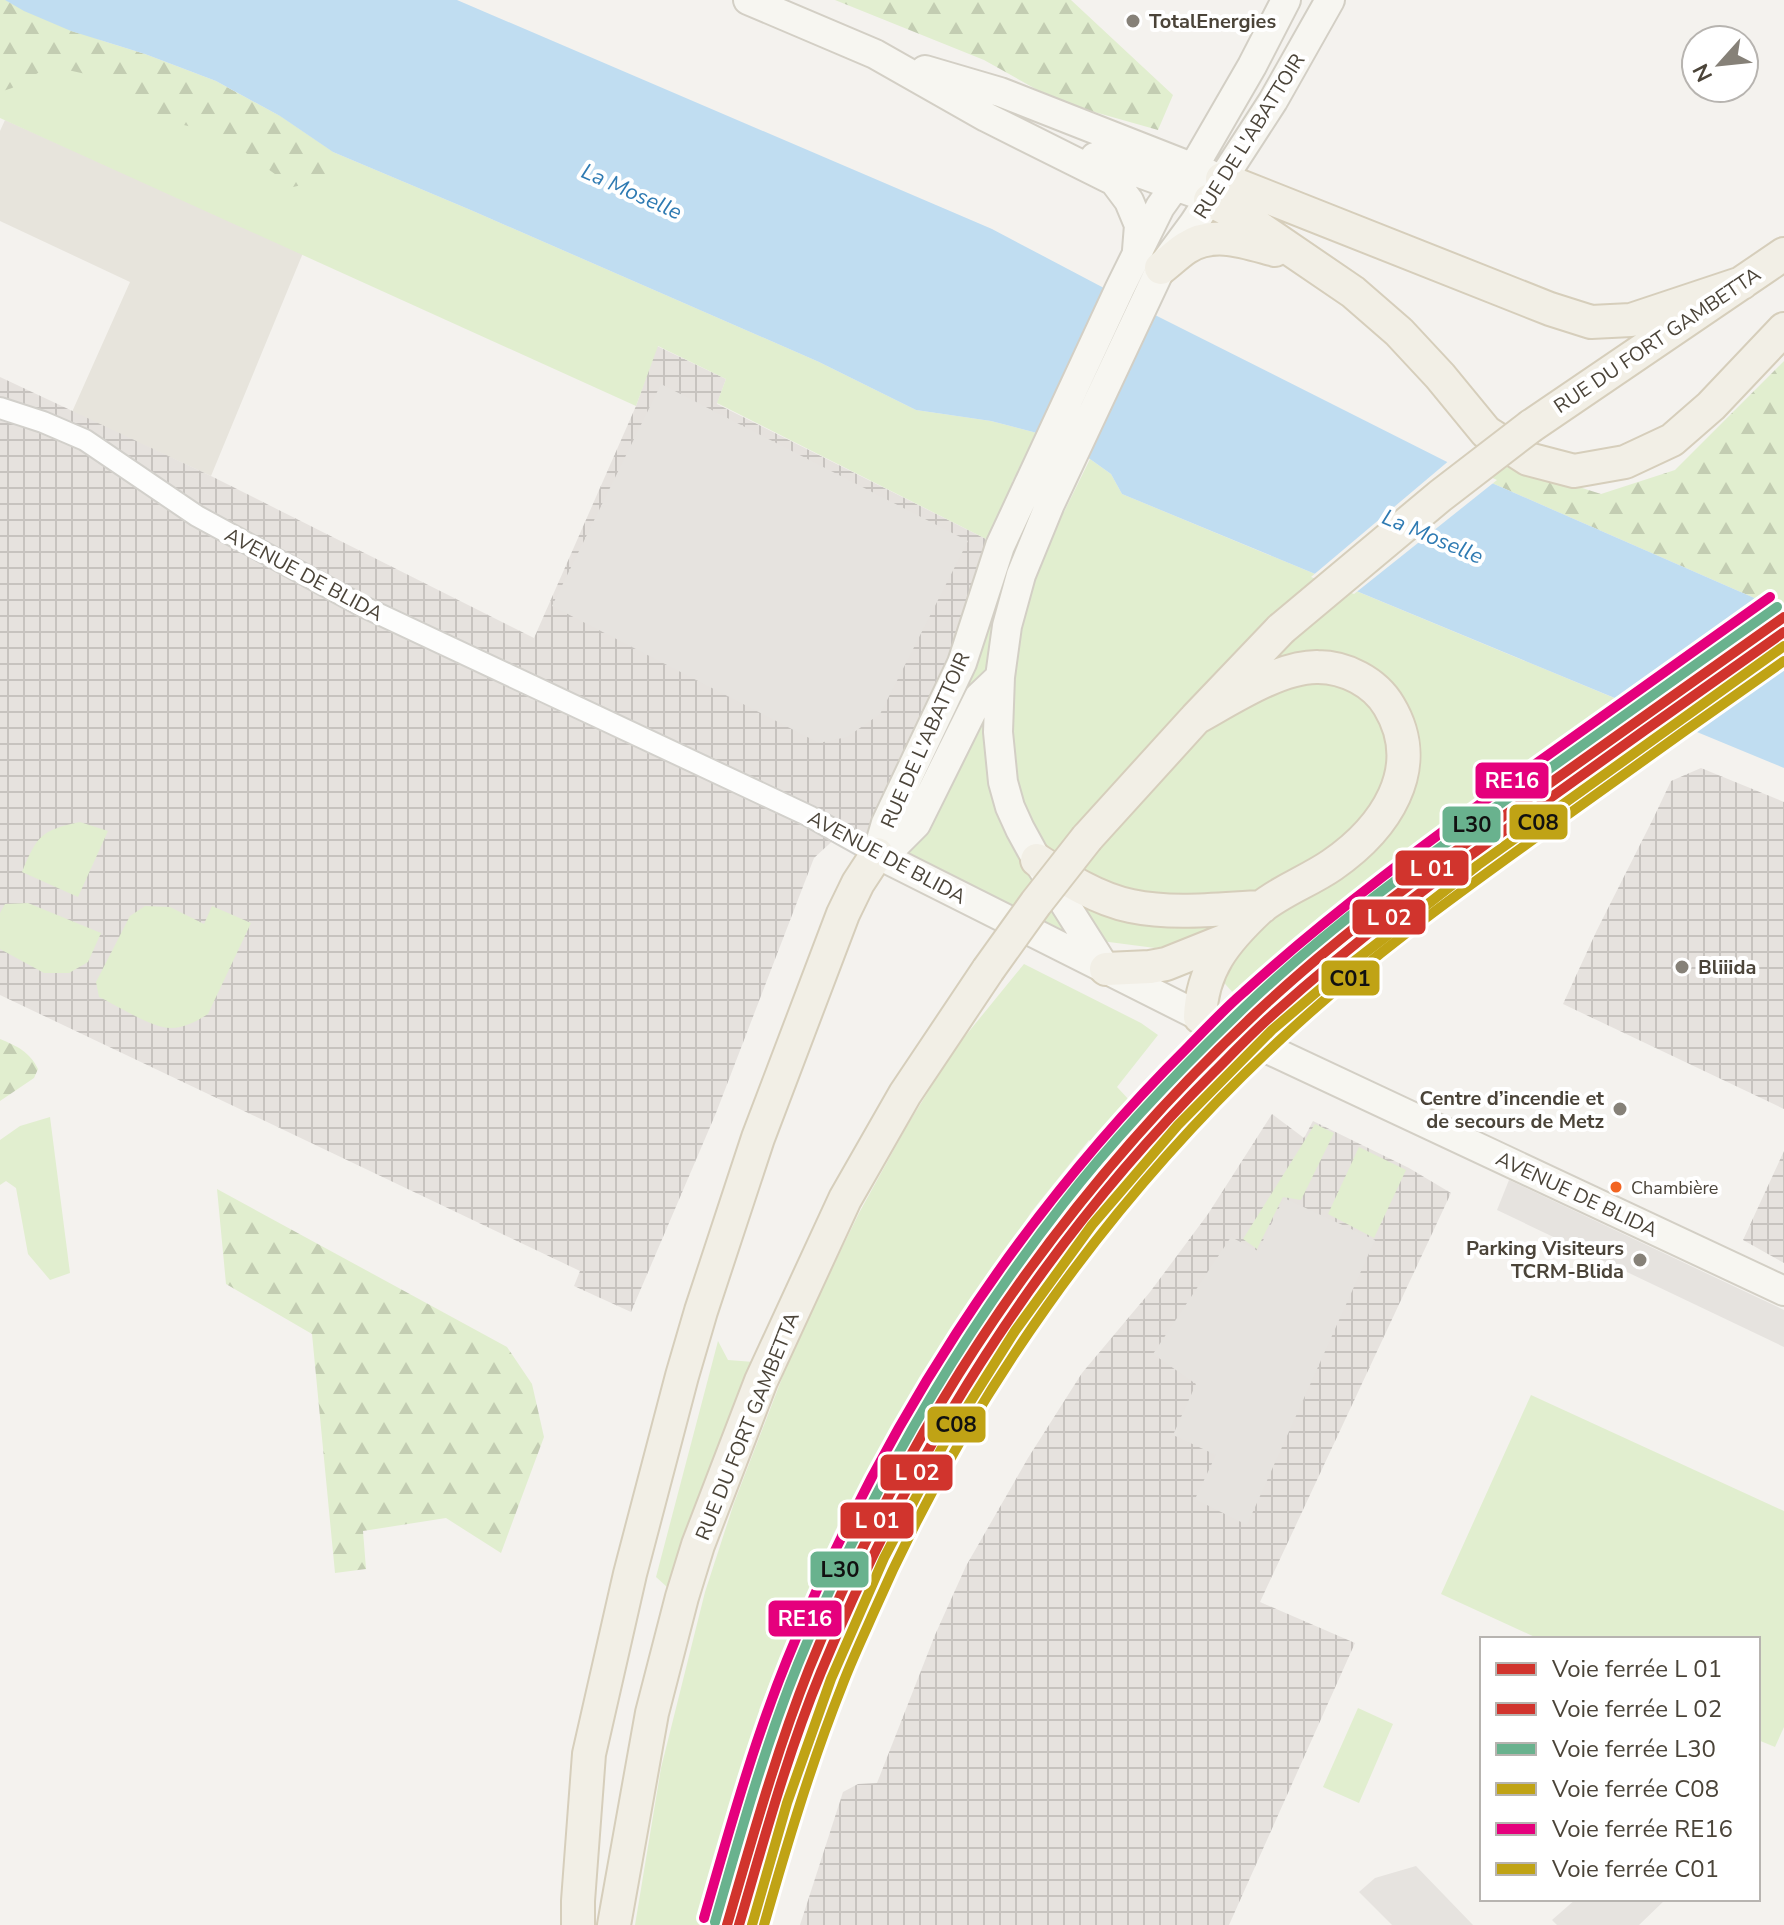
<svg xmlns="http://www.w3.org/2000/svg" width="1784" height="1925" viewBox="0 0 1784 1925" font-family="'Nunito Sans',sans-serif">
<style>
.residential{fill:#e7e4dc}
.industrial{fill:url(#industrial-grid)}
.green{fill:#e1eecf}
.forest{fill:url(#forest-firs)}
.parking{fill:#e6e3df}
.water{fill:#c0ddf1}
.pier{fill:#f4f2ee}
.lines{fill:none;stroke-linecap:round;stroke-linejoin:round}
.minor-casing{stroke:#d2d0cb;stroke-width:24}
.secondary-casing{stroke:#d3cfc5;stroke-width:32}
.primary-casing{stroke:#d6cebb;stroke-width:36}
.minor{stroke:#fdfdfc;stroke-width:20}
.secondary{stroke:#f7f6f1;stroke-width:28}
.primary{stroke:#f2efe6;stroke-width:32}
.primary-bridge-casing{stroke:#d6cebb;stroke-width:36;stroke-linecap:butt}
.primary-bridge{stroke:#f2efe6;stroke-width:32}
.rail-1-casing{stroke:#fff;stroke-width:16}
.rail-2-casing{stroke:#fff;stroke-width:16}
.rail-3-casing{stroke:#fff;stroke-width:16}
.rail-4-casing{stroke:#fff;stroke-width:16}
.rail-5-casing{stroke:#fff;stroke-width:16}
.rail-6-casing{stroke:#fff;stroke-width:16}
.rail-1{stroke:#d1342d;stroke-width:10}
.rail-2{stroke:#d1342d;stroke-width:10}
.rail-3{stroke:#69b28e;stroke-width:10}
.rail-4{stroke:#c0a315;stroke-width:10}
.rail-5{stroke:#e5007d;stroke-width:10}
.rail-6{stroke:#c0a315;stroke-width:10}
.poi-dot{fill:#868178;stroke:#fff;stroke-width:3}
.bus-dot{fill:#f26522;stroke:#fff;stroke-width:3}
.labels{text-anchor:middle;stroke-width:8;stroke-linejoin:round;paint-order:stroke}
.bus-label{font-size:18px;fill:#4b4439;stroke:#fff;text-anchor:start}
.poi-label{font-size:20px;font-weight:bold;fill:#4b4439;stroke:#fff;text-anchor:start}
.street-label{font-size:20px;fill:#4b4439;stroke:#fff}
.water-label{font-size:22px;font-style:italic;fill:#2e7ab2;stroke:#fff}
.line-badge{stroke:#fff;stroke-width:3}
.badge-label{font-size:22px;text-anchor:middle;font-weight:bold;fill:#fff}
.pale-badge-label{font-size:22px;text-anchor:middle;font-weight:bold;fill:#111}
</style>
<defs>
<pattern id="industrial-grid" width="8" height="8" patternUnits="userSpaceOnUse" patternTransform="scale(2)"><rect width="8" height="8" fill="#e6e2de"/><path d="M0 4h8M4 0v8" fill="none" stroke="#c7c3bf"/></pattern>
<pattern id="forest-firs" width="22" height="20" patternUnits="userSpaceOnUse" patternTransform="scale(2)"><rect width="22" height="20" fill="#e1eecf"/><path d="M5 1l3.5 6h-7zM16 11l3.5 6h-7z" fill="#c3cdb2"/></pattern>
</defs>
<rect width="100%" height="100%" fill="#f4f2ee"/>
<path class="residential" d="M5 120 303 253 211 476 72 412 130 282 0 221V131Z"/>
<path class="industrial" d="M657 346 726 379 717 404 1000 546 877 854 841 833 814 858 716 1113 631 1312 574 1286 580 1271 0 995V377L211 476 534 638 636 406Z
M1701 768 1784 802V1109L1563 1004 1597 930 1653 819 1671 781Z
M1272 1114 1304 1138 1313 1121 1409 1168 1451 1193 1260 1602 1355 1643 1229 1925H800L843 1792 858 1784 877 1783 935 1635 966 1566 1028 1458 1082 1373 1150 1292 1208 1214Z
M1784 1151V1263L1743 1240Z"/>
<path class="green" d="M0 0H5L280 116 333 152 473 211 819 362 916 410 991 421 1037 433 1012 482 1064 512 1090 459 1111 474 1122 494 1636 707 1392 885 1286 972 1247 1008 1226 985 1194 941 1155 948 1032 932 877 854 1000 546 717 403 726 379 658 346 636 406 0 118Z
M80 822 108 831 78 897 22 872C37 836 41 830 80 822Z
M28 903 101 933 88 962 69 973H44L0 949V913L5 904Z
M145 906 170 907 204 924 212 906 251 923 208 1014C197 1021 185 1028 171 1028 154 1029 116 1005 99 997L96 982 130 916Z
M1024 964 1141 1023 1158 1035 1117 1087 1132 1103 1095 1146 1089 1140 1032 1211 905 1403 835 1531 787 1640 759 1710 776 1715 754 1765 717 1887 710 1925H635L661 1768 705 1592 734 1503 794 1347 859 1213 907 1126 953 1051Z
M50 1117 70 1273 50 1280 28 1254 16 1188 6 1181 0 1185V1140L20 1126Z
M1315 1124 1334 1133 1301 1200 1283 1197 1257 1249 1243 1239Z
M1359 1147 1406 1170 1374 1238 1328 1214Z
M718 1341 728 1360 754 1362 667 1587 656 1577Z
M1531 1395 1784 1511V1727L1775 1747 1758 1740V1639H1539L1441 1594Z
M1358 1708 1393 1724 1359 1803 1323 1787Z"/>
<path class="forest" d="M0 0H5L24 11 71 31 145 54 216 81 280 116 333 152 328 179 293 187 218 133 171 122 131 103 99 77 50 66 12 88 0 92Z
M835 0H1071L1173 95 1158 130 1059 102 984 60Z
M1784 361V611L1469 473 1491 459 1601 494 1675 470Z
M0 1039C17 1046 30 1052 38 1069L34 1078 0 1101Z
M217 1189 507 1347 532 1384 544 1437 501 1553 446 1518 363 1531 366 1569 335 1573 312 1334 226 1284Z"/>
<path class="parking" d="M661 384 968 541 880 714 847 737 819 743 552 606Z
M1509 1180 1784 1310V1347L1497 1210Z
M1284 1198 1375 1240 1247 1525 1195 1499 1216 1455 1173 1435 1196 1384 1153 1354 1231 1237 1258 1251Z
M1416 1866 1473 1925H1392L1359 1892 1375 1878Z
M1576 1899H1666L1639 1925H1557L1552 1920Z"/>
<path class="water" d="M5 0H457L992 229 1157 316 1469 473 1784 611V768L1122 494 1111 474 1090 459 1037 433 991 421 916 410 819 362 473 211 333 152 280 116 216 81 145 54 71 31 24 11Z"/>
<path class="pier" d="M1451 459 1497 480 1354 594 1311 577Z
M1781 606 1784 607V649L1673 727 1633 710Z"/>
<g class="lines">
<g class="minor-casing">
<path id="minor" d="M0 408 43 422 85 440 197 516 362 606 809 816 877 854"/>
</g>
<g class="secondary-casing">
<path id="secondary" d="M748 0 875 54 986 117 1114 181 1129 201 1139 225 1137 250
M925 70 1000 92 1209 174
M1095 157 1192 192
M1187 186 1193 168 1252 66 1286 0
M877 854 1223 1028 1784 1291
M877 854 886 823 962 663 1000 546 1120 288 1160 207 1175 186 1193 168
M877 854 895 845 916 824 979 697 1000 677
M1106 969 1037 860 1020 829 1010 807 1003 782 998 732 1000 677 1007 626 1021 575 1050 504 1161 268 1194 223 1273 101 1330 0"/>
</g>
<g class="primary-casing">
<path id="primary" d="M1222 179 1550 309 1591 322 1631 320 1742 283
M1210 200 1246 219 1353 292 1399 332 1440 376 1486 432 1528 459 1574 471 1625 462 1672 440 1711 406 1784 329
M1161 268C1169 262 1177 254 1186 248 1214 230 1245 242 1275 250
M1531 426 1784 254
M1196 718C1229 700 1280 666 1318 667 1345 667 1375 682 1389 706 1427 769 1384 829 1332 865 1309 881 1280 891 1259 909 1225 941 1202 969 1200 1017
M1087 838 1196 718 1281 629
M1037 860C1066 879 1097 899 1131 906 1174 915 1219 909 1262 907
M1106 969 1150 967 1166 964 1231 938
M578 1925V1901L589 1754 630 1574 682 1376 701 1311 758 1138 843 914 858 883 877 854
M614 1925 652 1713 682 1597 698 1545 761 1381 845 1199 905 1094 988 970"/>
</g>
<use href="#minor" class="minor"/>
<use href="#secondary" class="secondary"/>
<use href="#primary" class="primary"/>
<g class="primary-bridge-casing">
<path id="primary-bridge" d="M1281 629 1440 496 1531 426
M988 970 1036 903 1087 838"/>
</g>
<use href="#primary-bridge" class="primary-bridge"/>
<g class="rail-1-casing">
<path id="rail-1" d="M727 1925C752 1839 776 1752 809 1669 910 1418 1059 1198 1256 1013 1340 934 1435 865 1529 798 1614 737 1699 677 1784 617"/>
</g>
<g class="rail-2-casing">
<path id="rail-2" d="M739 1925C764 1840 787 1754 821 1672 913 1449 1042 1243 1214 1072 1232 1054 1250 1035 1269 1018 1356 939 1450 869 1546 801 1625 744 1704 688 1784 632"/>
</g>
<g class="rail-3-casing">
<path id="rail-3" d="M715 1922C740 1835 764 1748 798 1664 865 1500 954 1344 1063 1204 1118 1133 1182 1067 1247 1005 1329 927 1422 860 1514 794 1601 732 1689 669 1777 607"/>
</g>
<g class="rail-4-casing">
<path id="rail-4" d="M752 1925 787 1803 831 1679 884 1558 945 1442 1015 1331 1092 1225 1178 1125 1272 1030 1339 973 1478 865 1784 646"/>
</g>
<g class="rail-5-casing">
<path id="rail-5" d="M704 1918C729 1831 753 1744 787 1660 879 1432 1013 1221 1188 1047 1206 1029 1224 1009 1244 992 1333 911 1430 840 1527 770 1608 712 1689 654 1770 597"/>
</g>
<g class="rail-6-casing">
<path id="rail-6" d="M764 1925C787 1844 811 1764 842 1686 851 1662 862 1639 872 1616 967 1398 1107 1201 1281 1039 1363 962 1454 896 1545 831 1624 774 1704 717 1784 661"/>
</g>
<use href="#rail-1" class="rail-1"/>
<use href="#rail-2" class="rail-2"/>
<use href="#rail-3" class="rail-3"/>
<use href="#rail-4" class="rail-4"/>
<use href="#rail-5" class="rail-5"/>
<use href="#rail-6" class="rail-6"/>
</g>
<g class="poi-dot">
<circle cx="1133" cy="21" r="8"/>
<circle cx="1682" cy="967" r="8"/>
<circle cx="1620" cy="1109" r="8"/>
<circle cx="1640" cy="1260" r="8"/>
</g>
<circle class="bus-dot" cx="1616" cy="1187" r="7"/>
<g class="labels">
<g class="bus-label">
<text x="1631" y="1194">Chambière</text>
</g>
<g class="poi-label">
<text x="1149" y="28">TotalEnergies</text>
<text x="1698" y="974">Bliiida</text>
<text x="1604" y="1105" text-anchor="end">Centre d’incendie et<tspan x="1604" dy="23">de secours de Metz</tspan></text>
<text x="1624" y="1255" text-anchor="end">Parking Visiteurs<tspan x="1624" dy="23">TCRM-Blida</tspan></text>
</g>
<g class="street-label">
<text transform="translate(1249 136) rotate(-58)" y="7">RUE DE L'ABATTOIR</text>
<text transform="translate(1657 340) rotate(-34)" y="7">RUE DU FORT GAMBETTA</text>
<text transform="translate(304 574) rotate(28)" y="7">AVENUE DE BLIDA</text>
<text transform="translate(925 740) rotate(-66)" y="7">RUE DE L'ABATTOIR</text>
<text transform="translate(887 857) rotate(28)" y="7">AVENUE DE BLIDA</text>
<text transform="translate(1577 1194) rotate(25)" y="7">AVENUE DE BLIDA</text>
<text transform="translate(747 1426) rotate(-68)" y="7">RUE DU FORT GAMBETTA</text>
</g>
<g class="water-label">
<text transform="translate(632 191) rotate(24)" y="8">La Moselle</text>
<text transform="translate(1433 536) rotate(23)" y="8">La Moselle</text>
</g>
</g>
<g class="line-badge">
<rect x="1474" y="761" width="76" height="39" rx="8" fill="#e5007d"/>
<rect x="1508" y="803" width="61" height="38" rx="8" fill="#c0a315"/>
<rect x="1441" y="805" width="61" height="39" rx="8" fill="#69b28e"/>
<rect x="1394" y="849" width="76" height="38" rx="8" fill="#d1342d"/>
<rect x="1351" y="898" width="76" height="38" rx="8" fill="#d1342d"/>
<rect x="1320" y="959" width="61" height="38" rx="8" fill="#c0a315"/>
<rect x="926" y="1405" width="61" height="39" rx="8" fill="#c0a315"/>
<rect x="879" y="1453" width="75" height="39" rx="8" fill="#d1342d"/>
<rect x="839" y="1501" width="76" height="39" rx="8" fill="#d1342d"/>
<rect x="809" y="1550" width="61" height="39" rx="8" fill="#69b28e"/>
<rect x="767" y="1599" width="76" height="39" rx="8" fill="#e5007d"/>
</g>
<g class="badge-label">
<text x="1512" y="788">RE16</text>
<text x="1432" y="876">L 01</text>
<text x="1389" y="925">L 02</text>
<text x="917" y="1480">L 02</text>
<text x="877" y="1528">L 01</text>
<text x="805" y="1626">RE16</text>
</g>
<g class="pale-badge-label">
<text x="1538" y="830">C08</text>
<text x="1472" y="832">L30</text>
<text x="1350" y="986">C01</text>
<text x="956" y="1432">C08</text>
<text x="840" y="1577">L30</text>
</g>
<rect x="1480" y="1637" width="280" height="264" fill="#ffffff" stroke="#b7b4b0" stroke-width="2"/>
<rect x="1496" y="1663" width="40" height="12" fill="#d1342d" stroke="#b7b4b0" stroke-width="2"/>
<text x="1552" y="1677" font-size="24" fill="#4b4439">Voie ferrée L 01</text>
<rect x="1496" y="1703" width="40" height="12" fill="#d1342d" stroke="#b7b4b0" stroke-width="2"/>
<text x="1552" y="1717" font-size="24" fill="#4b4439">Voie ferrée L 02</text>
<rect x="1496" y="1743" width="40" height="12" fill="#69b28e" stroke="#b7b4b0" stroke-width="2"/>
<text x="1552" y="1757" font-size="24" fill="#4b4439">Voie ferrée L30</text>
<rect x="1496" y="1783" width="40" height="12" fill="#c0a315" stroke="#b7b4b0" stroke-width="2"/>
<text x="1552" y="1797" font-size="24" fill="#4b4439">Voie ferrée C08</text>
<rect x="1496" y="1823" width="40" height="12" fill="#e5007d" stroke="#b7b4b0" stroke-width="2"/>
<text x="1552" y="1837" font-size="24" fill="#4b4439">Voie ferrée RE16</text>
<rect x="1496" y="1863" width="40" height="12" fill="#c0a315" stroke="#b7b4b0" stroke-width="2"/>
<text x="1552" y="1877" font-size="24" fill="#4b4439">Voie ferrée C01</text>
<g transform="translate(1720 64) rotate(243)"><circle r="38" fill="#ffffff" stroke="#b7b4b0" stroke-width="2"/>
<path d="M0-6L14 30L0 20L-14 30Z" fill="#868178"/>
<text y="-12" font-size="22" font-weight="bold" text-anchor="middle" fill="#4b4439">N</text>
</g>
</svg>
